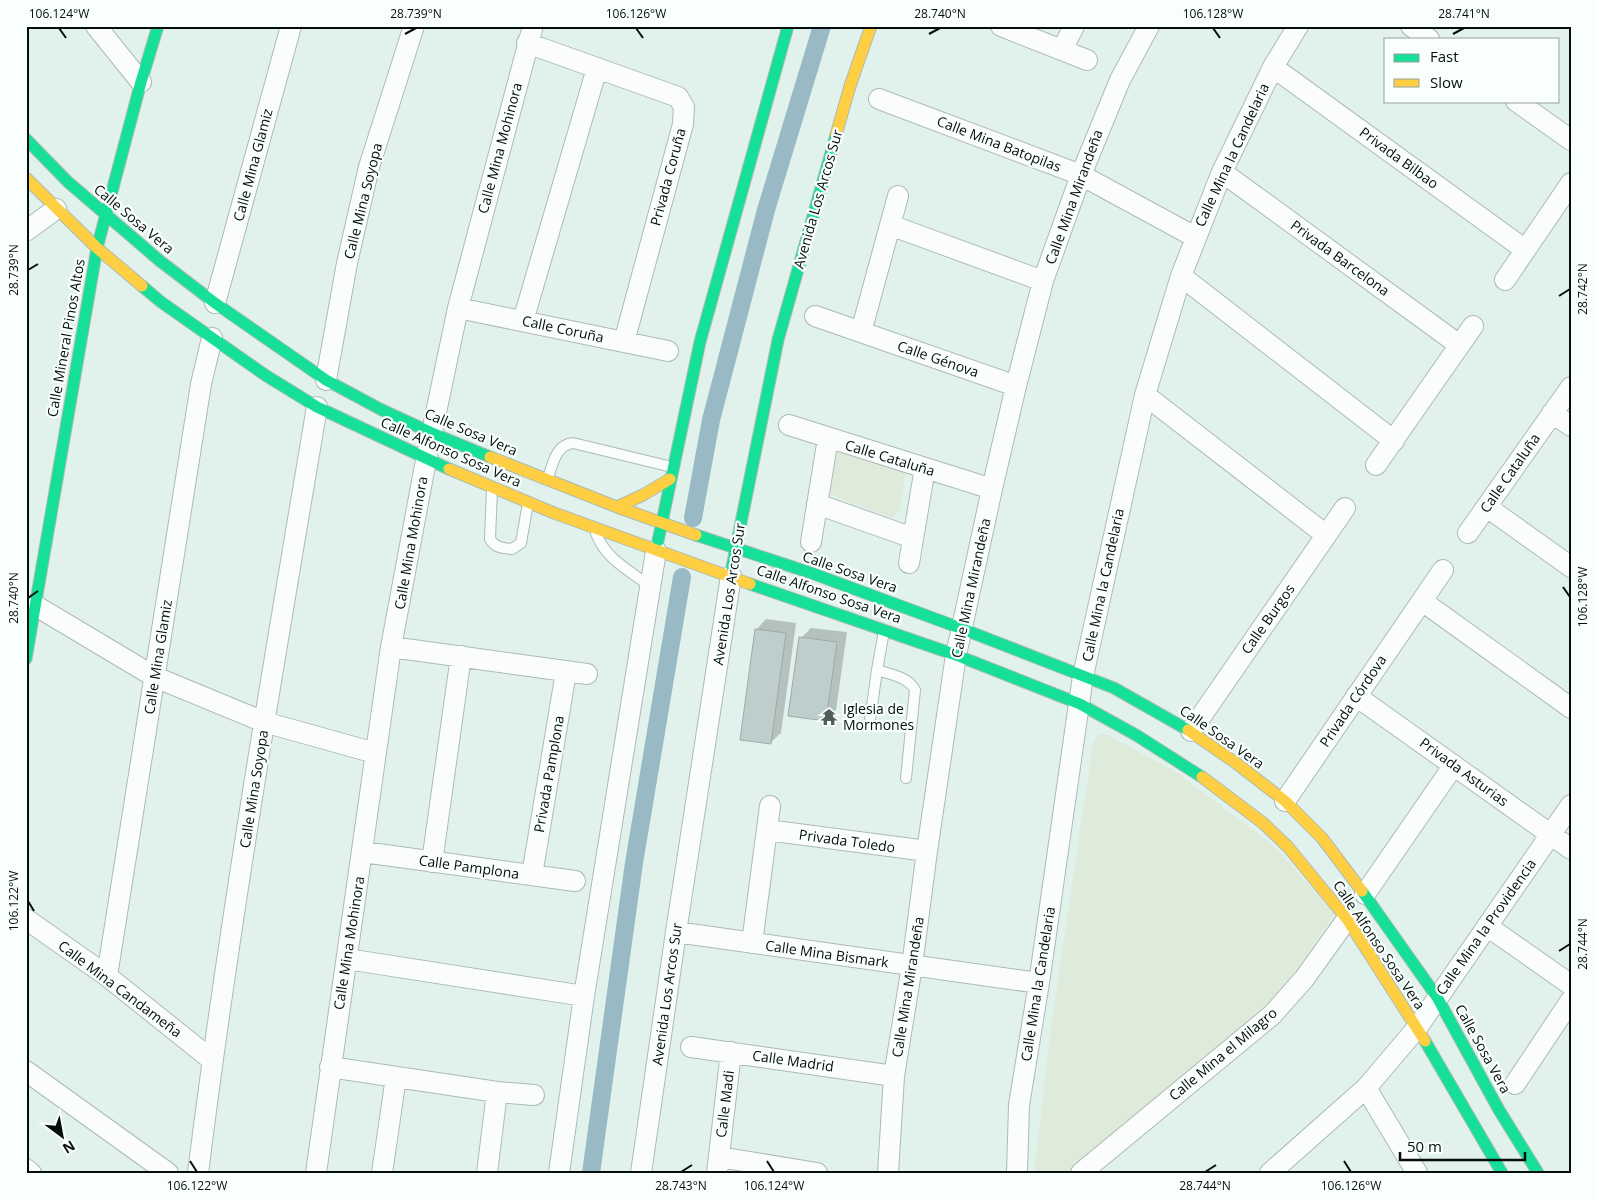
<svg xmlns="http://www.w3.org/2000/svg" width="1597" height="1199" viewBox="0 0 1597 1199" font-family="'Open Sans',sans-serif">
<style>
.green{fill:#deebdb}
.shadow{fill:#0003}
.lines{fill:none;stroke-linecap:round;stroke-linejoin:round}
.canal{stroke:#99b9c5;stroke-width:18}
.building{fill:#bdcecd;stroke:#9eaaa9}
.lane-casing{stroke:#adbab7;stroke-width:12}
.street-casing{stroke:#adbab7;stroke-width:22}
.fast-casing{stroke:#adbab7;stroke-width:13}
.slow-casing{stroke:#adbab7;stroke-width:13}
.lane{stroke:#fafdfc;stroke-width:10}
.street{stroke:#fafdfc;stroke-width:20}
.fast{stroke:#16e098;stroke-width:11}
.slow{stroke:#ffcf43;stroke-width:11}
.ticks{fill:none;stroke:#050e0c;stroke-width:2}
.labels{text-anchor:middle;stroke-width:4.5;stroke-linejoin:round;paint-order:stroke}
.street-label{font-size:14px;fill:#050e0c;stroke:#f9fffd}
.poi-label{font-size:14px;fill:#050e0c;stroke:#f9fffd;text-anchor:start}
.neatline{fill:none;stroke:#050e0c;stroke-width:2}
.ticks-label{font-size:12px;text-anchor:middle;fill:#050e0c}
</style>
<rect width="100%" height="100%" fill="#e1f2ed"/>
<path class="green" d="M839 449 905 466V477L899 512 892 518 826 493Z
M1099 734H1106L1179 774 1275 847 1335 914 1286 985 1254 1019 1068 1173H1034L1052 1020 1093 744Z"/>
<path class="shadow" d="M766 619 796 623 781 733 770 743 756 630Z
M811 628 847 632 836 710 826 720 801 638Z"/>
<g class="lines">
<path class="canal" d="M693 518 711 420 766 210 822 26
M591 1173 634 863 682 577"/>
</g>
<path class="building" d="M755 629 786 633 771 744 740 740Z
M799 637 837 642 826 721 788 716Z"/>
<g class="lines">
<g class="lane-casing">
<path id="lane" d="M547 480C553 465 555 445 573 443L672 467
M492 489 490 539C495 548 503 548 512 549L521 543 528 503
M596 533C605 559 630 571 650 586
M884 631 877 670C889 674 909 677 915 690L906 778
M870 720 877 670"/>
</g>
<g class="street-casing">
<path id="street" d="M96 26 141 82
M1001 26 1087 60
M1411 26 1429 39
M527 43 678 97 684 107 683 124 624 342
M1062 50 1074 26
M1273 67 1524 249
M879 99 1081 175 1195 237
M1516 101 1571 140
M1222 172 1458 344
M890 225 1043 281
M26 231 56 209
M1181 276 1394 441
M1505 280 1571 183
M215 303 291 26
M458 308 668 351
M815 316 1016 386
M523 321 597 68
M861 332 898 196
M326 380 347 263 369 167 414 26
M1145 395 1326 535
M1552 413 1571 426
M789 425 992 489
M1376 465 1473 326
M817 504 913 538
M1487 507 1571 567
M1468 533 1571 387
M811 542 828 438
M909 563 925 468
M1422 601 1571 708
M36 606 155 677 264 722 375 753
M391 647 587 674
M1356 696 1571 849
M1191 731 1345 508
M1285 801 1443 570
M767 830 927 851
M363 852 575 881
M432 862 461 656
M532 875 566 672
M1365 894 1454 765
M26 919 107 976 212 1060
M1487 926 1571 985
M676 932 1039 983
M752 943 770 806
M347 959 584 996
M107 976 201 384 212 338
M691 1047 894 1076
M330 1067 497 1092 534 1095
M26 1071 168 1173
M1515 1084 1571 1000
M1366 1088 1417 1173
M719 1157 817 1173
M26 1169 31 1173
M198 1173C230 916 274 662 317 407
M316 1173 391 647 426 460 458 308 533 26
M382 1173 396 1077
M487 1173 497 1092
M559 1173 584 996 656 551
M641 1173 676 932 731 576
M717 1173 731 1052
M888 1173 894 1076 912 966 927 851 956 655 992 489 1016 386 1043 281 1081 175 1120 80 1149 26
M1017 1173 1019 1105 1039 983 1083 676 1145 395 1181 276 1222 172 1273 67 1298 26
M1081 1173 1272 1015 1304 979 1347 919
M1270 1173 1366 1088 1417 1028 1571 805"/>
</g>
<g class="fast-casing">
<path id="fast" d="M26 139 68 182 160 261 215 303 326 380 382 410 432 433 490 457
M142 286 161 302 265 375 317 407 449 469
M696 535 814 574 960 628 1114 688 1188 730
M658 541 700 342 788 26
M732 567 778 340 836 135
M750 584 956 655 1080 704 1136 735 1202 777
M26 659 97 248 141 82 158 26
M1362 891 1437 997 1499 1110 1538 1173
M1425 1041 1502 1173"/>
</g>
<g class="slow-casing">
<path id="slow" d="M836 135 850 86 871 26
M26 178 97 248 142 286
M490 457 617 507 696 535
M449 469 554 513 750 584
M617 507 643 495 670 479
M1188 730 1236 763 1285 801 1322 838 1362 891
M1202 777 1263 823 1288 847 1347 919 1425 1041"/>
</g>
<use href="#lane" class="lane"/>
<use href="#street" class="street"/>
<use href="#fast" class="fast"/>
<use href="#slow" class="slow"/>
</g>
<path class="ticks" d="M59 28 66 38M636 28 643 38M1213 28 1220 38M405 34 416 28M929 34 940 28M1453 34 1464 28M28 270 38 264M1559 296 1570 289M1563 587 1570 597M28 598 38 591M28 901 34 911M1559 951 1570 944M190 1161 197 1172M767 1161 774 1172M1344 1161 1351 1172M681 1172 692 1165M1205 1172 1216 1165"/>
<defs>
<g id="temple-bare" transform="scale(1.35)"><path d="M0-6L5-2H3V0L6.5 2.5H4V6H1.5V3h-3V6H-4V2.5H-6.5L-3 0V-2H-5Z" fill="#525e5b" stroke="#f9fffd" stroke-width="2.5" paint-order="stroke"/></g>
</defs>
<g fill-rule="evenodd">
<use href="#temple-bare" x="829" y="717"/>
</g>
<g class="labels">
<g class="street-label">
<text transform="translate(999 144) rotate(21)" y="5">Calle Mina Batopilas</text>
<text transform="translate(500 148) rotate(-75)" y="5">Calle Mina Mohinora</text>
<text transform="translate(1232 155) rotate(-65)" y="5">Calle Mina la Candelaria</text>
<text transform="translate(1399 158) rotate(36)" y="5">Privada Bilbao</text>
<text transform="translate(253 165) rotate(-75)" y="5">Calle Mina Glamiz</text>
<text transform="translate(668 177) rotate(-75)" y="5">Privada Coruña</text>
<text transform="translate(1074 197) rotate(-70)" y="5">Calle Mina Mirandeña</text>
<text transform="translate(818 199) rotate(-74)" y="5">Avenida Los Arcos Sur</text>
<text transform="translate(363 201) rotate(-76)" y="5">Calle Mina Soyopa</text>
<text transform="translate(134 219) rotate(40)" y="5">Calle Sosa Vera</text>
<text transform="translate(1340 258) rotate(36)" y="5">Privada Barcelona</text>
<text transform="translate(563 329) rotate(12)" y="5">Calle Coruña</text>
<text transform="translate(66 338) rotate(-80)" y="5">Calle Mineral Pinos Altos</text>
<text transform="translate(938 359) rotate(19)" y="5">Calle Génova</text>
<text transform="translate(471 432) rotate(23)" y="5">Calle Sosa Vera</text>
<text transform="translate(451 452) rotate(24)" y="5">Calle Alfonso Sosa Vera</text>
<text transform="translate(890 458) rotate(17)" y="5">Calle Cataluña</text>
<text transform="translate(1510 473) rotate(-55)" y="5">Calle Cataluña</text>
<text transform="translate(411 543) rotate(-80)" y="5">Calle Mina Mohinora</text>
<text transform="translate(850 572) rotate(19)" y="5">Calle Sosa Vera</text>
<text transform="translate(1103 585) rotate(-78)" y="5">Calle Mina la Candelaria</text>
<text transform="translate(971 588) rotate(-78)" y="5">Calle Mina Mirandeña</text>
<text transform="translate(729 594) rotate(-81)" y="5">Avenida Los Arcos Sur</text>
<text transform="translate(829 594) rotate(19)" y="5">Calle Alfonso Sosa Vera</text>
<text transform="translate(1268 619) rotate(-55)" y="5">Calle Burgos</text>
<text transform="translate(158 657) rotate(-81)" y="5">Calle Mina Glamiz</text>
<text transform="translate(1353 701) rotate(-56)" y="5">Privada Córdova</text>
<text transform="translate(1222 737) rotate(35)" y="5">Calle Sosa Vera</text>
<text transform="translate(1464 772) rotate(36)" y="5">Privada Asturias</text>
<text transform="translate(549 774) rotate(-80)" y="5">Privada Pamplona</text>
<text transform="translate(254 789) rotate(-81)" y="5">Calle Mina Soyopa</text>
<text transform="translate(847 841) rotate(8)" y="5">Privada Toledo</text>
<text transform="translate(469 867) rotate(8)" y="5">Calle Pamplona</text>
<text transform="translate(1486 927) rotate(-55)" y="5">Calle Mina la Providencia</text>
<text transform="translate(349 943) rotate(-81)" y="5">Calle Mina Mohinora</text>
<text transform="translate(1379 945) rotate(56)" y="5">Calle Alfonso Sosa Vera</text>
<text transform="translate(827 954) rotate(8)" y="5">Calle Mina Bismark</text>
<text transform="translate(1038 984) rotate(-81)" y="5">Calle Mina la Candelaria</text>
<text transform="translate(908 987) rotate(-81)" y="5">Calle Mina Mirandeña</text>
<text transform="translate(120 989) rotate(37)" y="5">Calle Mina Candameña</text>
<text transform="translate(667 994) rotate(-82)" y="5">Avenida Los Arcos Sur</text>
<text transform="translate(1483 1049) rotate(61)" y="5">Calle Sosa Vera</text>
<text transform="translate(1223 1054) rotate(-40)" y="5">Calle Mina el Milagro</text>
<text transform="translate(793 1061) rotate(8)" y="5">Calle Madrid</text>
<text transform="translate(725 1104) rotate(-83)" y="5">Calle Madi</text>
</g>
<g class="poi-label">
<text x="843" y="714">Iglesia de<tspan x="843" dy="16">Mormones</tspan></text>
</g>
</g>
<rect width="1597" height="1199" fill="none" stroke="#f9fffd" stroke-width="55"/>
<rect x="1384" y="38" width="175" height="65" fill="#f9fffd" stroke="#979f9d"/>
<rect x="1394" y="54" width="25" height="8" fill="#16e098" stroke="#979f9d"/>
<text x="1430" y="62" font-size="15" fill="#050e0c">Fast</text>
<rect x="1394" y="79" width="25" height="8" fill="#ffcf43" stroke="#979f9d"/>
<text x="1430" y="88" font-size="15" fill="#050e0c">Slow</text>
<g transform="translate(62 1136) rotate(148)" stroke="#f9fffd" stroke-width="4" paint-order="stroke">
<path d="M0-4L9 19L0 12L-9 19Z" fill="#050e0c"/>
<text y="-8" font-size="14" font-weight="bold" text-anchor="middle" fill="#050e0c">N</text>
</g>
<path d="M1400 1152v8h125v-8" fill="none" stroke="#050e0c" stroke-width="2.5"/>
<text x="1407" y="1152" font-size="15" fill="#050e0c" stroke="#f9fffd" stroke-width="4" paint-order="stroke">50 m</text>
<rect x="28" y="28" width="1542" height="1144" class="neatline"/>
<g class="ticks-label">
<text x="59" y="18">106.124°W</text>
<text x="416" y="18">28.739°N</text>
<text x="636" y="18">106.126°W</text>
<text x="940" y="18">28.740°N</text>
<text x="1213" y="18">106.128°W</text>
<text x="1464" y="18">28.741°N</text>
<text transform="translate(14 270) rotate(-90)" y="4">28.739°N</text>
<text transform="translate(1583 289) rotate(-90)" y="4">28.742°N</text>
<text transform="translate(1583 597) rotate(-90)" y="4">106.128°W</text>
<text transform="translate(14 598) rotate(-90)" y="4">28.740°N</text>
<text transform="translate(14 901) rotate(-90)" y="4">106.122°W</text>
<text transform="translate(1583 944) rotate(-90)" y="4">28.744°N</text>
<text x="197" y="1190">106.122°W</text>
<text x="681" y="1190">28.743°N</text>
<text x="774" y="1190">106.124°W</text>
<text x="1205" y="1190">28.744°N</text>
<text x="1351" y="1190">106.126°W</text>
</g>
</svg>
